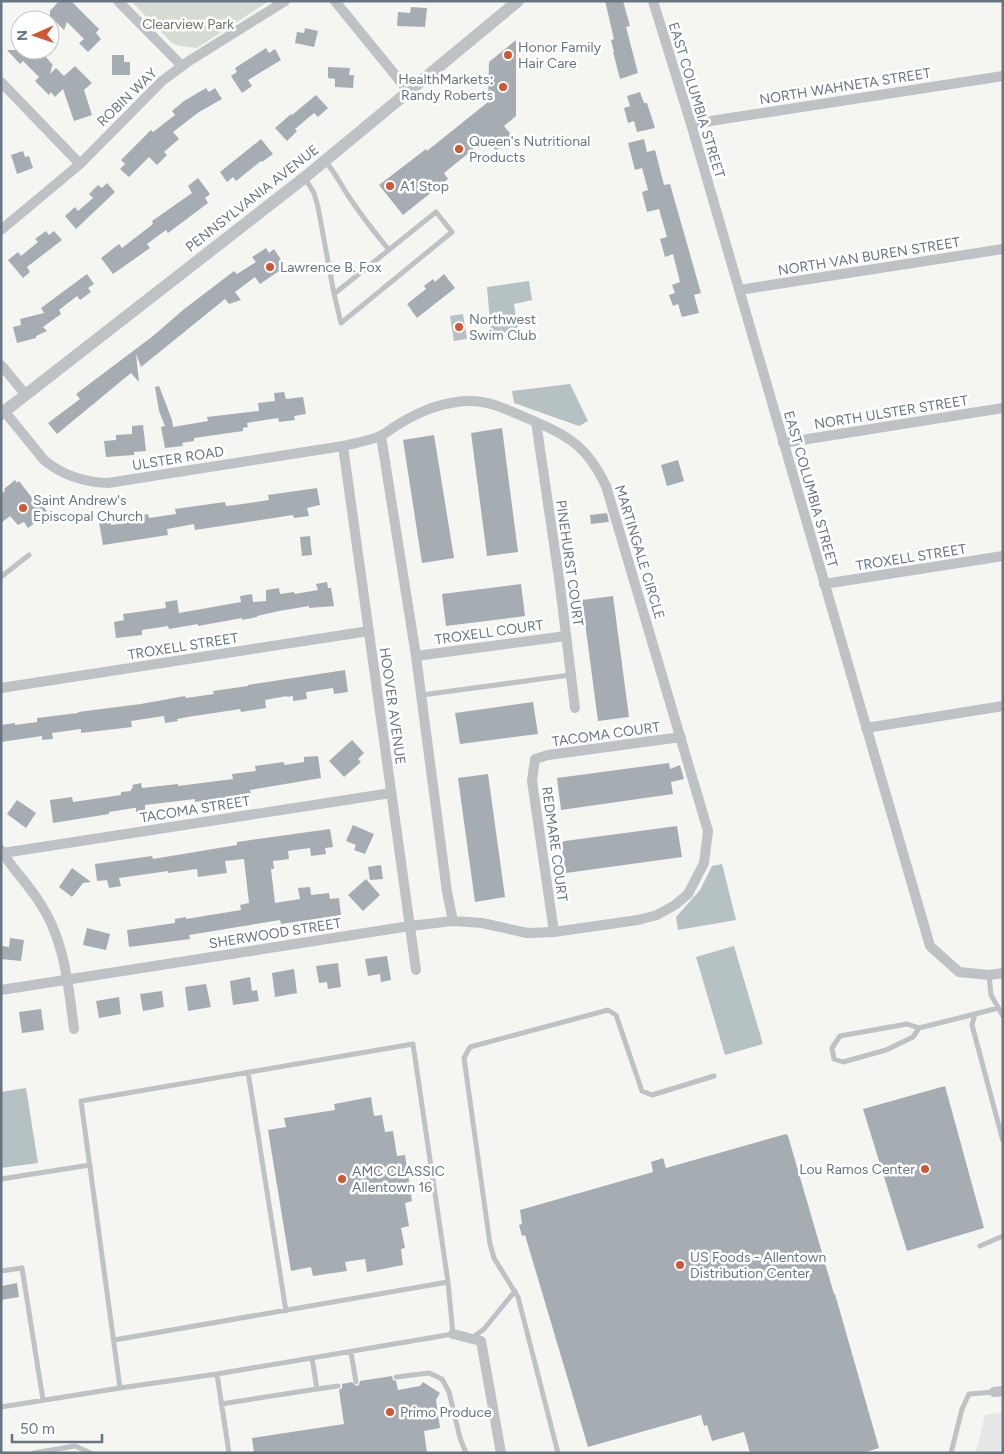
<svg xmlns="http://www.w3.org/2000/svg" width="1004" height="1454" viewBox="0 0 1004 1454" font-family="Figtree,sans-serif">
<style>
.built{fill:#e5e6e5}
.green{fill:#d6dbd3}
.water{fill:#b6c1c4}
.building{fill:#a6adb2}
.lines{fill:none;stroke-linecap:round;stroke-linejoin:round}
.service{stroke:#bec2c5;stroke-width:5}
.minor{stroke:#bec2c5;stroke-width:10}
.tertiary{stroke:#bec2c5;stroke-width:12}
.poi-dot{fill:#d05636;stroke:#fff;stroke-width:2}
.labels{text-anchor:middle;stroke-width:5;stroke-linejoin:round;paint-order:stroke}
.park-label{font-size:14px;fill:#697765;stroke:#fff}
.poi-label{font-size:14px;fill:#677580;stroke:#fff;text-anchor:start}
.street-label{font-size:14px;fill:#677580;stroke:#fff}
</style>
<rect width="100%" height="100%" fill="#f5f5f2"/>
<path class="built" d="M1003 1412V1453H976L985 1415Z"/>
<path class="green" d="M131 1H269L197 48 180 46 172 43Z"/>
<path class="water" d="M529 281 532 300 514 304 518 330 491 335 487 287Z
M463 314 467 339 454 341 450 316Z
M570 384 588 421 579 426 514 403 512 391Z
M722 864 736 920 678 930 676 917 700 890 712 866Z
M734 946 763 1044 725 1055 696 957Z
M26 1088 38 1163 1 1168V1092Z"/>
<path class="building" d="M59 1H71L99 29 96 33 101 39 88 52 79 43 84 39 67 22 64 30 50 16V11Z
M605 1H623L630 26 626 27 638 73 620 79 613 52H614L611 40 614 39Z
M411 7 427 8 425 27 397 26 398 12 410 13Z
M305 28 318 31 314 47 295 43 297 32 304 33Z
M516 40V116L504 126 513 137 496 151 486 139 444 173 448 179 403 215 379 185 426 149 427 151 488 102 489 62Z
M266 48 269 53 275 49 281 60 248 80 252 86 242 93 231 76 237 72 235 68Z
M7 50H51L45 56 52 64 53 63 50 74 56 68 64 76 75 66 92 83 84 90 92 115 74 121 63 89 55 97 51 92 49 95 35 81 39 77 23 61 20 64Z
M112 55H124V62H130V75H112Z
M328 67 350 68 349 75H354L353 88 335 87V79L328 78Z
M206 88 209 92 215 88 222 99 199 112 173 132 179 139 164 152 167 155 157 165 149 157 129 177 120 169 125 164 121 160 151 130 153 132 175 115 172 111 184 101Z
M640 92 644 103H647L655 128 637 132 634 121 628 123 624 108 630 106 627 96Z
M316 95 328 108 318 117 314 113 295 129 297 131 287 141 275 128 291 114 292 115Z
M261 139 273 154 262 162 261 161 236 181 233 177 227 182 220 172Z
M644 139 647 152 655 150 664 185 670 184 701 293 694 295 699 313 682 317 678 304 673 306 669 295 675 293 672 285 680 282 673 254 665 257 660 239 667 237 659 209 647 212 642 192 648 190 642 168 635 170 628 143Z
M23 151 25 157 29 156 33 168 17 174 11 155Z
M198 178 210 194 205 198 208 203 168 233 166 230 147 244 150 248 113 274 101 258 119 244 122 248 153 224 152 221 192 193 188 186Z
M107 183 115 192 76 229 65 216 75 207 78 211 93 198 89 194 98 185 102 188Z
M46 231 49 235 54 231 62 240 27 267 30 272 23 278 8 260 18 252 21 256 38 242 35 239Z
M266 248 269 253 274 249 283 263 282 264 284 266 281 268 282 269 260 284 255 277 235 292 241 300 229 304 225 299 141 367 136 354 139 382 131 373 57 434 48 423 80 399 76 394 153 336 183 310 234 271 237 274 256 262 252 257Z
M87 274 94 284 88 288 91 292 80 300 77 296 59 310 61 314 43 327 47 331 36 336V338L17 343 13 327 21 325 20 319 44 313 41 308Z
M444 274 455 288 417 318 407 304 426 289 424 286 433 279 435 282Z
M159 386 172 420 173 427 208 421 207 417 259 411 258 403 275 401 274 393 284 392 286 399 303 397 306 414 294 416 295 420 279 422 278 418 247 423 248 427 243 428V431L194 438V441L182 443 183 446 165 448 161 427 165 426 159 411 155 387Z
M143 425 146 451 134 452V455L106 457 104 441 116 440V435L132 434V426Z
M502 428 518 552 487 556 471 433Z
M434 435 454 558 422 563 403 440Z
M678 460 684 481 667 486 661 465Z
M15 480 17 483 19 481 36 503 39 500 48 513 28 528 24 522 18 525 10 516 1 523V494L5 491 4 489Z
M317 488 320 505 307 508 309 516 294 518 293 515 195 530 194 524 167 529 168 535 103 545 99 522 111 520V525L138 521V516L148 514 149 518 176 514 175 509 225 502 226 506 243 504 269 500 268 495Z
M607 513 609 522 591 524 590 515Z
M310 536 312 555 302 556 300 537Z
M327 582 328 588H331L334 606 309 608V606L279 611 257 616V617L242 620V618L198 626V624L169 629 168 626 142 630V635L116 638 114 622 124 620 123 614 166 608 165 602 177 600 179 613 241 602 240 596 252 594 253 602 266 601V590L279 588 280 594 294 592 295 594 318 590 316 584Z
M521 584 525 616 446 626 442 594Z
M613 596 629 717 598 721 582 600Z
M345 670 348 692 334 694 333 688 306 692 307 699 293 701V696L287 697V696L265 700 266 708 241 712 240 709 188 717 177 719 178 721 165 723 164 716 157 717 131 721 132 727 81 733V729L52 733 53 739 42 740V736L1 742V725L15 723V725L37 722V718L78 713V712L141 704 185 696 186 698 214 694 213 691 248 686V685Z
M533 702 538 734 460 744 455 713Z
M352 740 364 753 358 759 361 762 344 777 329 761Z
M318 756 321 778 250 790 251 794 195 802V799L145 805V810L136 812V808H134L109 812V814L53 823 50 800 72 797 73 802 121 795V792L131 791V789L133 788 132 785 141 783 142 788 178 784V786L233 779 232 774 256 771 255 766 284 762V765L304 762V757Z
M669 763 670 769 680 765 684 779 671 782 673 794 561 810 557 778Z
M488 774 505 897 475 902 458 778Z
M17 800 36 813 26 828 7 814Z
M353 825 374 834 365 854 354 850 356 845 346 841Z
M677 826 682 857 566 873 561 843 565 841Z
M330 829 333 847 325 848 326 854 311 856 310 848 288 851 289 859 273 861 274 869H271L275 903 300 899 298 888 310 887 311 895 329 893 330 899 339 898 341 915 281 924 280 920 189 935 190 939 129 947 127 930 175 923V919L186 917V919L241 910 240 905 249 903 244 859 225 861 227 873 198 877 197 869 168 873V871L119 878 121 886 109 888 107 880 97 881 95 864 152 856 153 859 237 845V842Z
M381 865 383 879 370 880 368 867Z
M72 868 91 882 83 883 72 897 59 887Z
M366 879 380 895 363 911 348 895Z
M87 928 110 934 106 950 83 945Z
M10 938 24 940 21 961 1 959 2 946 9 947Z
M387 956 391 980 381 982 380 974 368 976 365 959Z
M338 963 341 987 328 989 327 982 319 983 316 966Z
M294 969 297 993 275 997 272 973Z
M250 977 252 991 257 990 259 1001 233 1005 230 981Z
M206 984 211 1007 188 1011 185 987Z
M162 991 164 1007 143 1011 140 994Z
M119 997 121 1014 99 1018 96 1001Z
M41 1009 44 1030 22 1033 19 1012Z
M945 1086 984 1228 907 1251 863 1109Z
M371 1097 374 1116 382 1115 385 1132 393 1131 397 1156 405 1155 412 1201 405 1203 409 1226 401 1228 405 1248 401 1249 403 1265 367 1272 365 1259 345 1262 347 1271 313 1276 311 1267 291 1271 268 1130 286 1127 284 1118 335 1110 334 1104Z
M786 1134 788 1136 834 1294H835L879 1448 863 1453H750L744 1432 712 1441 707 1425 704 1426 701 1415 588 1447 525 1235 522 1236 519 1225 522 1224 520 1210 653 1172 651 1162 663 1158 666 1168Z
M17 1283 19 1297 1 1300V1286Z
M392 1376 393 1380 396 1381 398 1390 420 1386 423 1382 440 1393 436 1400 440 1428 424 1431 427 1453H254L252 1438 344 1424 339 1390 342 1388V1384L352 1382 356 1386 359 1385 360 1381Z"/>
<g class="lines">
<path class="service" d="M325 161C335 172 341 185 349 197 361 215 375 233 389 250
M305 178 314 193 318 207 334 294 335 298 341 323 452 232 436 212 334 294
M1 577 29 555
M422 695 570 675
M989 975 991 995 1003 1016
M998 1008 975 1014 972 1025 1003 1141
M919 1028 913 1037 886 1050 843 1062 834 1059 832 1048 840 1036 907 1024 919 1028 975 1014
M413 1044 448 1282 453 1334 217 1374 120 1388 81 1101Z
M248 1072 286 1311
M1 1179 90 1165
M980 1246 1003 1236
M1 1271 22 1268 43 1400
M472 1338 484 1329 515 1291
M114 1340 448 1282
M351 1352 356 1382
M217 1374 229 1453
M396 1377 429 1373 442 1379 449 1392 460 1438 466 1453
M317 1389 338 1386
M221 1404 317 1389 312 1358
M1 1407 120 1388
M34 1453 75 1446 91 1453
M558 1453 518 1297 494 1258 490 1244 464 1058 470 1047 608 1010 616 1015 642 1091 652 1095 714 1076
M951 1453 962 1409 969 1394 994 1392"/>
<path class="minor" d="M118 1 182 66
M335 1 409 92
M653 1 691 124 930 946 959 972 989 975 1003 973
M1 82 80 164
M691 124 1003 76
M1 230 80 164 162 81 189 61 285 1
M739 290 1003 249
M1 365 26 395
M536 422 559 578 575 708
M381 436 416 656 447 892 453 921
M783 443 1003 408
M343 446 416 970
M824 584 1003 556
M416 656 566 636
M1 688 369 631
M866 728 1003 706
M1 850C12 868 27 883 38 900 65 939 68 984 74 1029
M3 853 391 793
M554 932 532 781 535 759 548 755 681 737
M1 990 410 926 453 921 482 923 527 933 554 932 638 920 657 915 675 905 688 894 704 863 708 831 606 486C589 450 572 437 536 422 516 414 493 401 471 401 446 401 420 411 399 424 393 427 387 433 380 436 369 441 355 443 343 446L108 483C84 482 63 476 44 460L5 412
M453 1334 481 1341 501 1453
M994 1392 1003 1391"/>
<path class="tertiary" d="M1 414 304 178 518 1"/>
</g>
<g class="poi-dot">
<circle cx="508" cy="55" r="5"/>
<circle cx="503" cy="87" r="5"/>
<circle cx="459" cy="149" r="5"/>
<circle cx="390" cy="186" r="5"/>
<circle cx="270" cy="267" r="5"/>
<circle cx="459" cy="327" r="5"/>
<circle cx="23" cy="508" r="5"/>
<circle cx="925" cy="1169" r="5"/>
<circle cx="342" cy="1179" r="5"/>
<circle cx="680" cy="1265" r="5"/>
<circle cx="390" cy="1412" r="5"/>
</g>
<g class="labels">
<g class="park-label">
<text x="188" y="29">Clearview Park</text>
</g>
<g class="poi-label">
<text x="518" y="52">Honor Family<tspan x="518" dy="16">Hair Care</tspan></text>
<text x="493" y="84" text-anchor="end">HealthMarkets:<tspan x="493" dy="16">Randy Roberts</tspan></text>
<text x="469" y="146">Queen's Nutritional<tspan x="469" dy="16">Products</tspan></text>
<text x="400" y="191">A1 Stop</text>
<text x="280" y="272">Lawrence B. Fox</text>
<text x="469" y="324">Northwest<tspan x="469" dy="16">Swim Club</tspan></text>
<text x="33" y="505">Saint Andrew's<tspan x="33" dy="16">Episcopal Church</tspan></text>
<text x="915" y="1174" text-anchor="end">Lou Ramos Center</text>
<text x="352" y="1176">AMC CLASSIC<tspan x="352" dy="16">Allentown 16</tspan></text>
<text x="690" y="1262">US Foods - Allentown<tspan x="690" dy="16">Distribution Center</tspan></text>
<text x="400" y="1417">Primo Produce</text>
</g>
<g class="street-label">
<text transform="translate(845 86) rotate(-9)" y="5">NORTH WAHNETA STREET</text>
<text transform="translate(127 97) rotate(-44)" y="5">ROBIN WAY</text>
<text transform="translate(697 100) rotate(73)" y="5">EAST COLUMBIA STREET</text>
<text transform="translate(252 198) rotate(-38)" y="5">PENNSYLVANIA AVENUE</text>
<text transform="translate(869 256) rotate(-9)" y="5">NORTH VAN BUREN STREET</text>
<text transform="translate(891 412) rotate(-9)" y="5">NORTH ULSTER STREET</text>
<text transform="translate(178 458) rotate(-9)" y="5">ULSTER ROAD</text>
<text transform="translate(811 489) rotate(74)" y="5">EAST COLUMBIA STREET</text>
<text transform="translate(640 552) rotate(73)" y="5">MARTINGALE CIRCLE</text>
<text transform="translate(911 557) rotate(-9)" y="5">TROXELL STREET</text>
<text transform="translate(570 563) rotate(82)" y="5">PINEHURST COURT</text>
<text transform="translate(489 632) rotate(-8)" y="5">TROXELL COURT</text>
<text transform="translate(183 646) rotate(-9)" y="5">TROXELL STREET</text>
<text transform="translate(393 706) rotate(82)" y="5">HOOVER AVENUE</text>
<text transform="translate(606 734) rotate(-8)" y="5">TACOMA COURT</text>
<text transform="translate(195 809) rotate(-9)" y="5">TACOMA STREET</text>
<text transform="translate(555 844) rotate(82)" y="5">REDMARE COURT</text>
<text transform="translate(275 933) rotate(-9)" y="5">SHERWOOD STREET</text>
</g>
</g>
<rect width="1004" height="1454" fill="none" stroke="#677580" stroke-width="5"/>
<g transform="translate(35 35) rotate(268)"><circle r="24" fill="#ffffff" stroke="#c2c8cc"/>
<path d="M0-4L9 19L0 12L-9 19Z" fill="#d05636"/>
<text y="-8" font-size="14" font-weight="bold" text-anchor="middle" fill="#677580">N</text>
</g>
<path d="M12 1434v8h90v-8" fill="none" stroke="#677580" stroke-width="2.5"/>
<text x="20" y="1434" font-size="15" fill="#677580" stroke="#ffffff" stroke-width="4" paint-order="stroke">50 m</text>
</svg>
